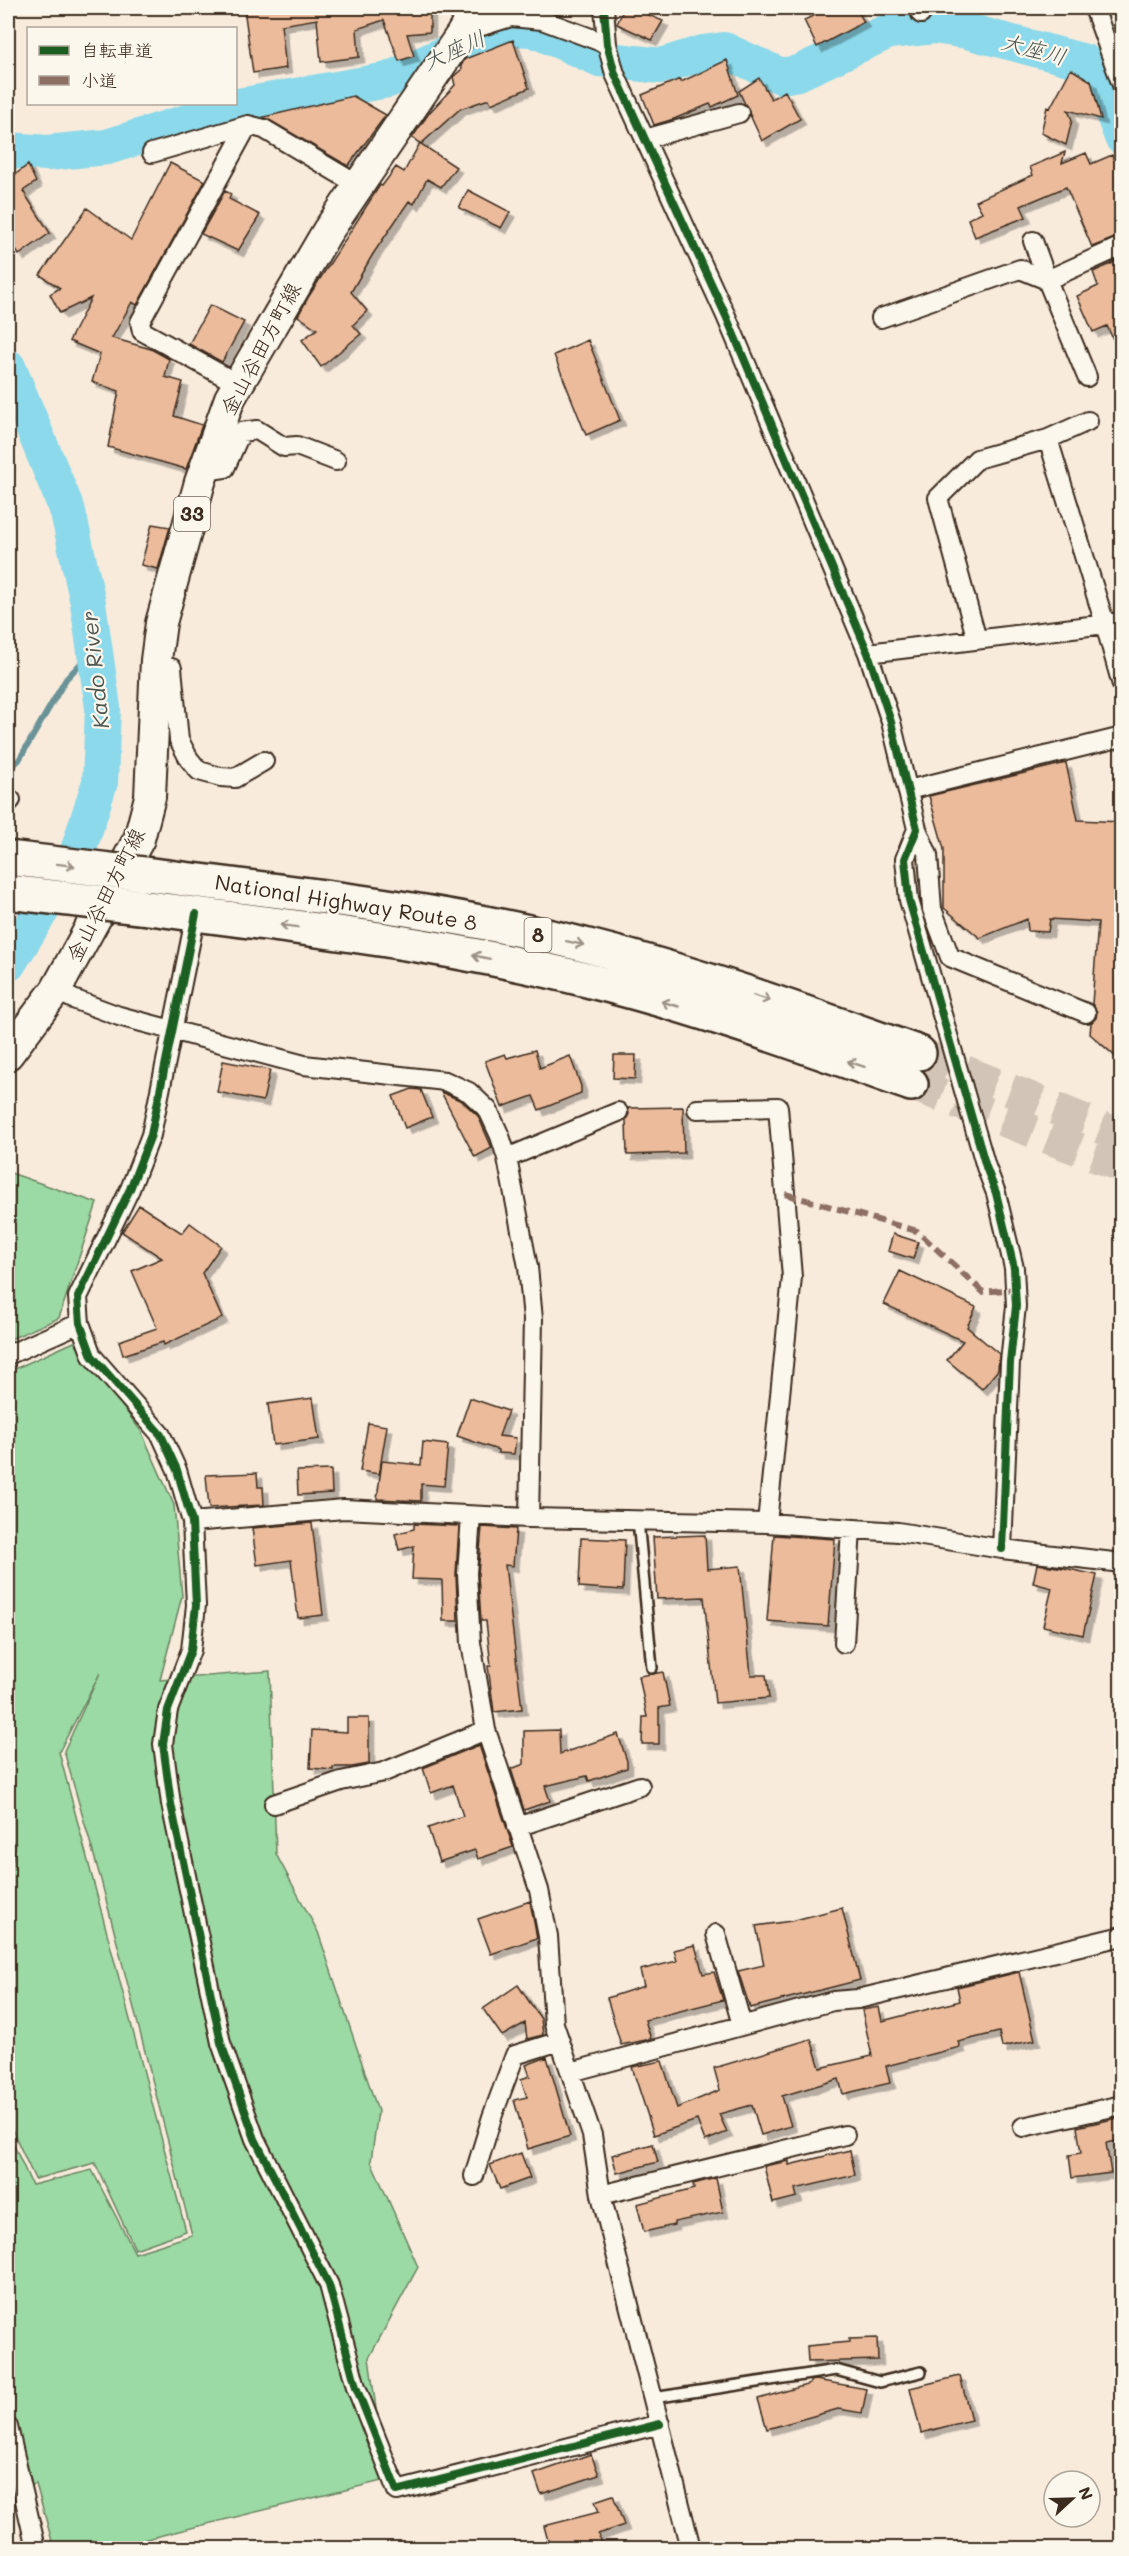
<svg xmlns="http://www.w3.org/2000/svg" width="1129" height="2556" viewBox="0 0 1129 2556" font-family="Mali,'Klee One',sans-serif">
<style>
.green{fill:#9bdaa4;stroke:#6b8261;stroke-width:1.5}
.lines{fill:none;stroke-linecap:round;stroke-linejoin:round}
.stream{stroke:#6b9398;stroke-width:6}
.river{stroke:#8bd9ea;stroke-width:36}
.building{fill:#ebbb9b;stroke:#3b2a1e;stroke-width:1.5;filter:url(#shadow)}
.highway-tunnel{stroke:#d2c4b6;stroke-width:33;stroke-dasharray:33 16;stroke-linecap:butt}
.lane-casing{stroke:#3b2a1e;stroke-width:14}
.street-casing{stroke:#3b2a1e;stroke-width:22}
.primary-casing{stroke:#3b2a1e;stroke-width:34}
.highway-casing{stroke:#3b2a1e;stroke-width:38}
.lane{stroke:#fbf7ec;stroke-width:9}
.street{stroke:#fbf7ec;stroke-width:18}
.primary{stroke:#fbf7ec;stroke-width:30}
.highway{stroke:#fbf7ec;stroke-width:33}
.highway-bridge-casing{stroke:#3b2a1e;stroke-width:38;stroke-linecap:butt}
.highway-bridge{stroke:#fbf7ec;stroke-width:33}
.quiet{stroke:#8d6e63;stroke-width:6;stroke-dasharray:12 6;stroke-linecap:butt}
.cycleway-casing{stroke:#fbf7ec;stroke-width:11}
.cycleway{stroke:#1b5e20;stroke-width:8}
.oneway{stroke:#9b9085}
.labels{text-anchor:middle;stroke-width:4.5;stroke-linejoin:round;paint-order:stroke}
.shield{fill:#fbf7ec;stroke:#75685c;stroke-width:1.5}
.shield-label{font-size:20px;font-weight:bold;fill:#3b2a1e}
.street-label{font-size:21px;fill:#3b2a1e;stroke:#fbf7ec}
.water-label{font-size:22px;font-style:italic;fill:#4f5651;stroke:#fbf7ec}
</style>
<defs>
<filter id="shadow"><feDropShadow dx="5.5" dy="5.5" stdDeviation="0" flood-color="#0004"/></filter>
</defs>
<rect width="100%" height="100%" fill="#f8ebdc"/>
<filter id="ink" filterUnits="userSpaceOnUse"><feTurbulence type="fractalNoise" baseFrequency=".0167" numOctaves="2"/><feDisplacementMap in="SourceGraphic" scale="12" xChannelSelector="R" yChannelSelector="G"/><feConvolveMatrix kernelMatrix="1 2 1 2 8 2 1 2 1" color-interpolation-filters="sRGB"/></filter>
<g filter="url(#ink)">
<path class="green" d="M8 1172 97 1203 59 1318 8 1340Z
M74 1342 141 1431 174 1505 182 1596 160 1680 270 1671 276 1854 318 1932 378 2111 371 2161 418 2267 369 2358 386 2480 110 2548H54L36 2484 8 2491V2132L32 2185 92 2170 135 2253 192 2235 101 1880 64 1751 100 1673 59 1752 186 2231 135 2249 95 2163 35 2179 8 2121V1881L16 1844 8 1840V1372Z"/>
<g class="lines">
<path class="stream" d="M8 770 19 760 66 679 95 648"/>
<path class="river" d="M8 150 47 153 107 147 238 106 388 80 503 28 533 29 600 59 661 66 703 53 724 50 781 76 798 73 889 31 934 26 967 31 1085 62 1099 76 1122 137
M8 367 68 512 88 603 103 708 100 782 78 851 8 964"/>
</g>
<path class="building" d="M244 8H430V32L407 34 414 56 399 61 384 20 357 29 359 57 321 62 317 19 281 25 286 68 253 73Z
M624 8H632L663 21 652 40 617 24Z
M831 8H856L864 22 817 47 804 20Z
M513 40 529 88 491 104 489 99 460 109 421 144 456 167 441 187 427 179 414 204 409 201 373 254 351 292 367 311 353 325 361 334 321 367 302 340 317 329 298 316 309 296 380 185 382 186 396 167 404 172 420 143 412 138 429 113 455 85 453 77 462 69 461 66 465 59Z
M727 60 738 95 712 107 710 104 674 119 654 125 642 95 680 79 681 82Z
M1071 69 1091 81 1101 119 1068 110 1072 120 1066 145 1041 133 1047 107 1050 108Z
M759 78 771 99 785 91 800 119 762 141 739 91Z
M353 96 386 115 348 166 264 117Z
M1065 152 1062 163 1086 153 1091 164 1112 155 1122 180V235L1092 247 1066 187 1021 206 1026 217 975 237 968 219 982 212 976 201 1033 175 1030 167Z
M170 163 205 181 137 305 132 302 112 338 151 349 169 359 165 377 183 382 174 416 202 425 186 469 108 447 119 391 92 382 100 354 69 341 91 298 60 313 50 294 60 288 40 275 87 208 131 240Z
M28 165 36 182 23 191 50 233 19 255 8 236V168L13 176Z
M468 190 510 212 501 228 459 208Z
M225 191 231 194 229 199 260 215 238 251 201 234Z
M1122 259V359L1107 326 1093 332 1077 296 1098 286 1093 272Z
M210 305 244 322 222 362 189 344Z
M588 340 620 420 586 435 554 355Z
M152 524 170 527 158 569 141 565Z
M1066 763 1078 820 1122 822V1062L1090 1034 1091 1023 1096 1018 1097 1012 1092 1004 1098 922 1050 919 1048 932 1028 931 1027 919 980 938 944 908V849L929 796Z
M535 1050 540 1068 570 1056 581 1086V1093L539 1110 533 1096 502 1107 485 1061 505 1054 507 1058Z
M614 1055H636L635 1079 613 1078Z
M223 1061 270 1070 263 1101 217 1092Z
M412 1089 421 1090 432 1117 405 1128 393 1096Z
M441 1092 462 1101 478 1116 492 1148 475 1157Z
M683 1107 684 1153 627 1155 626 1120 629 1114 628 1108Z
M139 1205 182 1233 190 1223 221 1246 202 1273 222 1318 164 1345 163 1342 123 1355 119 1341 157 1328 132 1271 162 1258 122 1232Z
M893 1234 918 1242 913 1259 888 1251Z
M900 1271 976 1307 967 1327 999 1354 998 1370 982 1389 947 1360 963 1341 884 1304Z
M313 1398 319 1439 273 1445 268 1404Z
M470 1398 508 1411 499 1436 516 1438 514 1454 498 1453V1450L457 1436Z
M368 1423 387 1426 379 1474 360 1471Z
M423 1442 448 1445 444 1486 421 1484V1501L377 1499 382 1461 421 1465Z
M331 1470 332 1493 298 1495 297 1471Z
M257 1473 258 1487H263L264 1505 209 1508 206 1475Z
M312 1523 323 1615 298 1618 291 1560 257 1565 252 1528Z
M414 1524 459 1526 456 1575 458 1621H443L442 1580 412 1579 414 1546 399 1550 395 1534 414 1529Z
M482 1527 516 1529 513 1566 505 1565 522 1709 494 1712 488 1666H491L486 1621H481L478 1574Z
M705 1535 707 1569 740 1566 751 1675H766L769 1698 715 1703 704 1597 657 1599 653 1537Z
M774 1535 835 1539 828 1626 767 1621Z
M581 1538 625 1540 623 1590 579 1587Z
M1037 1564 1064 1568 1097 1575 1083 1635 1043 1626 1052 1588 1033 1583Z
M663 1672 670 1706 659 1708V1744H642L643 1717H647L639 1676Z
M347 1718H369V1764L352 1767H333V1770L310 1768 312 1730 347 1732Z
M559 1730 560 1754 618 1734 627 1761V1768L589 1781 587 1776 545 1786 550 1801 524 1810 511 1769 524 1764V1731Z
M479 1745 513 1847 478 1859 475 1850 439 1862 428 1828 463 1816 453 1785 431 1793 423 1768Z
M530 1901 537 1938 491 1954 478 1919Z
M842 1908 860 1980 750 2008 738 1971 764 1965 756 1926 791 1921Z
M695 1945 703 1974 714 1972 723 2000 645 2020 651 2039 621 2045 607 1998 644 1986 640 1970 677 1961 674 1950Z
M1019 1972 1035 2040 1002 2047 999 2032 958 2042 960 2047 886 2066 890 2083 843 2094 839 2079 782 2096 791 2126 761 2135 752 2105 719 2114 727 2132 705 2141 697 2120 654 2135 632 2067 662 2061 677 2108 720 2090 714 2068 811 2039 820 2068 872 2056 862 2010 879 2007 882 2021 960 2001 957 1987Z
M518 1985 541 2019 543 2035 527 2039 525 2023 502 2036 483 2009Z
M547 2057 570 2136 528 2149 514 2100 527 2097 521 2079 530 2076 526 2065Z
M1122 2117V2140L1106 2143 1111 2173 1072 2178 1069 2155 1081 2153 1077 2127Z
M653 2144 658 2162 617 2173 612 2155Z
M850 2150 855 2175 795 2189 797 2197 773 2203 764 2166 789 2161V2165Z
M521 2153 530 2178 500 2189 490 2165Z
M716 2178 723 2212 674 2222V2225L644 2232 637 2204 694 2189 693 2184Z
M877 2338 878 2360 808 2362 807 2346 849 2342V2339Z
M960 2376 971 2420 921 2433 910 2388Z
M816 2380 867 2389 862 2413 838 2409 767 2429 758 2399 810 2384V2381Z
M591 2454 599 2475 541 2494 534 2474Z
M613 2495 624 2525 598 2534 602 2548H550L544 2526 599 2512 595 2501Z"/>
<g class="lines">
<path class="highway-tunnel" d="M919 1053 1122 1136
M911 1084 1122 1166"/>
<g class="lane-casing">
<path id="lane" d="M638 1520 652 1668
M653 2398 836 2370 880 2382 921 2372"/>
</g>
<g class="street-casing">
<path id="street" d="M604 8 607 44 615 74 726 316 868 653 891 722 917 829 905 859 909 900 986 1167 996 1193 1014 1268 1016 1306 1010 1362 1002 1549
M919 8 921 14
M1094 8 1122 85
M463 32 511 17 542 20 607 44
M645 139 739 113
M152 153 248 125 264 129 358 185
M1033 241 1047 280 1122 246
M881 318 1020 269 1047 280 1087 377
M238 384 142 331 140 322 248 125
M1048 439 1088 421
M204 471 225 468 241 432 257 430 284 447 297 446 336 461
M977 640 938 498 977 459 1048 439 1105 624 1122 685
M868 653 1122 622
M156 665 172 668 179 740 189 759 199 771 221 777 235 778 264 761
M908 790 1122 737
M8 803 11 800
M917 829 928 855 932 909 950 957 1086 1013
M196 914 151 1135 130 1189 78 1297 80 1323 92 1356 161 1435 177 1470 192 1522 196 1605 191 1650 168 1710 163 1744 171 1804 221 2043 255 2139 329 2285 356 2387 397 2491 660 2424
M56 990 73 999 119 1016 304 1065 445 1081 469 1092 488 1110 500 1136 507 1158 528 1267 533 1319 529 1518
M697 1109 778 1107 792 1277 767 1523
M507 1158 618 1112
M8 1355 80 1323
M471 1516 467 1574 471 1643 486 1730 539 1890 548 1936 554 2024 592 2135 601 2195 691 2548
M192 1522 344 1509 529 1518 767 1523 898 1532 1002 1549 1122 1563
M844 1643 851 1529
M274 1804 341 1781 384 1772 486 1730
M517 1827 640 1786
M716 1934 742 2025
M571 2072 833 2001 858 1999 1122 1936
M1023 2127 1122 2105
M474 2176 492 2117 515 2055 560 2041
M601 2195 845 2135
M8 2427 36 2548"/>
</g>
<g class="primary-casing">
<path id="primary" d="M8 1054 56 990 139 839 150 797 156 660 161 623 200 482 230 398 327 232 461 35 477 8"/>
</g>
<g class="highway-casing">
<path id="highway" d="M144 874C295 893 448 909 596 948 705 976 812 1015 919 1053
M140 907C290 926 440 943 587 980 697 1007 804 1046 911 1084"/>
</g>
<use href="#lane" class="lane"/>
<use href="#street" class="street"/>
<use href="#primary" class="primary"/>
<use href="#highway" class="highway"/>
<g class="highway-bridge-casing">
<path id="highway-bridge" d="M8 858 144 874
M8 892 140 907"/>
</g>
<use href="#highway-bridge" class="highway-bridge"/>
<path class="quiet" d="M785 1194 917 1231 983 1292 1015 1289"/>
<g class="cycleway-casing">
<path id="cycleway" d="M604 8 607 44 615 74 726 316 868 653 891 722 917 829 905 859 909 900 986 1167 996 1193 1014 1268 1016 1306 1010 1362 1002 1549
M196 914 151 1135 130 1189 78 1297 80 1323 92 1356 161 1435 177 1470 192 1522 196 1605 191 1650 168 1710 163 1744 171 1804 221 2043 255 2139 329 2285 356 2387 397 2491 660 2424"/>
</g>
<use href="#cycleway" class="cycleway"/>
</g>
<defs><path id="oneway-shaft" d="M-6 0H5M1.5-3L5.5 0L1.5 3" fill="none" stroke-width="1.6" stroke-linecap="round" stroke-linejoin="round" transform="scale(1.5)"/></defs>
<g class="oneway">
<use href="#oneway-shaft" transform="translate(66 865) rotate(7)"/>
<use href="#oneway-shaft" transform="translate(289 926) rotate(-173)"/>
<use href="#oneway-shaft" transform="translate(575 943) rotate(12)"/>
<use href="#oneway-shaft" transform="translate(481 957) rotate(-168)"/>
<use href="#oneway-shaft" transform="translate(762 998) rotate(17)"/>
<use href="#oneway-shaft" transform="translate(670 1004) rotate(-164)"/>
<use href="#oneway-shaft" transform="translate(856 1064) rotate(-161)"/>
</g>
</g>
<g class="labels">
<g class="shield">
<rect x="174" y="497" width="36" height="34" rx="4.5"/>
<rect x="524.5" y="918" width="27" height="34" rx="4.5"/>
</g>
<g class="shield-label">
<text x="192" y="521">33</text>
<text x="538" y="942">8</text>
</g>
<g class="street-label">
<text transform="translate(261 349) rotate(-62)" y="7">金山谷田方町線</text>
<text transform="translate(106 895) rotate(-63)" y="7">金山谷田方町線</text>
<text transform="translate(346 903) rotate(9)" y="7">National Highway Route 8</text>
</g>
<g class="water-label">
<text transform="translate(1034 49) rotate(15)" y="8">大座川</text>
<text transform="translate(454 50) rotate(-24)" y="8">大座川</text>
<text transform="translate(95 670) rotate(-96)" y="8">Kado River</text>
</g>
</g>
<rect width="1129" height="2556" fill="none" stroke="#fbf7ec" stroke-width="30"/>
<rect x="15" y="15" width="1099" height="2526" fill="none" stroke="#3b2a1e" stroke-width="2" filter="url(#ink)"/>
<rect x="27" y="27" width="210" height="78" fill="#fbf7ec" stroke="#aea59a" stroke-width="1.5"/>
<rect x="39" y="46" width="30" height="9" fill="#1b5e20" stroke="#aea59a" stroke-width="1.5"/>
<text x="81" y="57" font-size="18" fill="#3b2a1e">自転車道</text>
<rect x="39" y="76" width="30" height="9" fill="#8d6e63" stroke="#aea59a" stroke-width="1.5"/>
<text x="81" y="87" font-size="18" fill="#3b2a1e">小道</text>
<g transform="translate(1072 2499) rotate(68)"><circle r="28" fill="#fbf7ec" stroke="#aea59a" stroke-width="1.5"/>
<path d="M0-4.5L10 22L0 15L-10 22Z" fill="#3b2a1e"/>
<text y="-9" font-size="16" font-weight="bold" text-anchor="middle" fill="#3b2a1e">N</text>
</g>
</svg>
